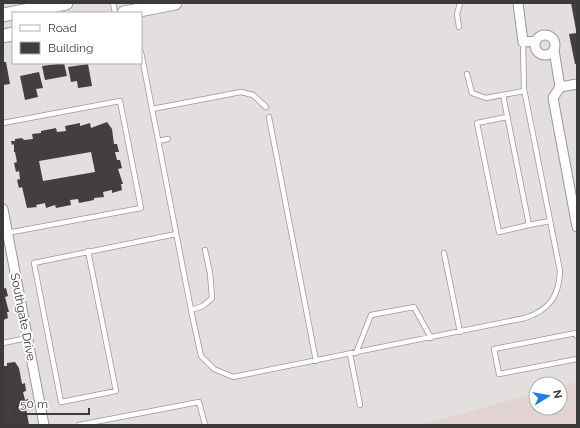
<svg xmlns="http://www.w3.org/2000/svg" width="580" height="428" viewBox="0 0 580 428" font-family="Raleway,sans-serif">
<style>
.built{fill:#e1d3d1}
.building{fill:#433f3e;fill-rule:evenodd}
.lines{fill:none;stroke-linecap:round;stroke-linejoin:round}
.lane-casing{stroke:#9c9897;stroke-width:6}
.street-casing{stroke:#9c9897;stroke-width:11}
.secondary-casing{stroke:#9c9897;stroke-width:15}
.lane{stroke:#fff;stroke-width:4.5}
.street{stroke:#fff;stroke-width:9}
.secondary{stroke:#fff;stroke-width:13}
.labels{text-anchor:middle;stroke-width:4;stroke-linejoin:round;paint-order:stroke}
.street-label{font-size:12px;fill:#3c3b3a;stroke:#fff}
</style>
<rect width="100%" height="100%" fill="#e3dfde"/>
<path class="built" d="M577 382V425H421L536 393V408H560V387Z"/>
<path class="building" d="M571 3H577V29L576 30Z
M577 33V64H575L569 34Z
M3 62H6L10 84 3 85Z
M64 63 67 76 45 80 42 66Z
M88 64 92 86 78 88 77 81 71 82 68 67Z
M39 72 43 88 36 89 38 97 25 100 20 76Z
M107 122 112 129 114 144H117L119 152H115L117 160H120L122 168 118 169 123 184H121L122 190 112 193V190L103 192 104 197 94 198V200L79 203 78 199 70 200 71 205 56 208 55 205 46 208 45 203 36 205 37 207 27 208 22 187 19 188 17 180 20 179 19 171 16 172 14 163 17 162 15 152H14V144L12 145 11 141H15V139L22 138 24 140 33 139 32 134 41 133V131L56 128 57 132 66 131 65 126 80 123V126L90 123 91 128ZM91 152 95 172 43 181 39 161Z
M6 288 8 296 5 297 9 312H7L8 318 3 320V289Z
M15 362 19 368 22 384 25 383 26 391 23 392 25 400 28 399 30 408H26L29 425H3V366H7V363Z"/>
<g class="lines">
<g class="lane-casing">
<path id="lane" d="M113 3 115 13
M459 27 457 14 460 3
M141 52 192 315 201 356 214 369 233 377 525 318C549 310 559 297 560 271L524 89 523 42
M467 74 472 93 486 98 524 91
M503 95 529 225 550 221
M152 109 241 92 253 95 266 107
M269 117 316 361
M507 117 477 123 499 232 529 225
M3 123 120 101 141 208 7 233
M158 141 168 139
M88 251 116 391 61 402 34 263 176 234
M444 253 460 332
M191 310 203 306 212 298 210 273 205 250
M577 336 576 333 494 349 499 374 577 359
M3 343 27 338
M356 353 371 315 414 307 431 338
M350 354 360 405
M79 425 199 402 205 425"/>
</g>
<g class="street-casing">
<path id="street" d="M518 3 523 42 536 41
M535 45a10 10 0 1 1 20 0a10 10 0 1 1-20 0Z
M554 50 560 87 553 98 577 227
M560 87 577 84
M3 209 44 425"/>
</g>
<g class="secondary-casing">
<path id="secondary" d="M14 13 66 3
M124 13 175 3
M3 15 13 13
M3 36 13 34"/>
</g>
<use href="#lane" class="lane"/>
<use href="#street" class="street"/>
<use href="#secondary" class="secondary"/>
</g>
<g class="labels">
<g class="street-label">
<text transform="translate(23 317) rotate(79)" y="4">Southgate Drive</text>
</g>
</g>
<rect width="580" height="428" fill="none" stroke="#3c3b3a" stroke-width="8"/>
<rect x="12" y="12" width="130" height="52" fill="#ffffff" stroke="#b1b1b0"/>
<rect x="20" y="25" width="20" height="6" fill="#ffffff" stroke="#b1b1b0"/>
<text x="48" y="32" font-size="12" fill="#3c3b3a">Road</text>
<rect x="20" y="42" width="20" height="12" fill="#433f3e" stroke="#b1b1b0"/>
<text x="48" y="52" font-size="12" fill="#3c3b3a">Building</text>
<g transform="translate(548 396) rotate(79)"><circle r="19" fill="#ffffff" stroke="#b1b1b0"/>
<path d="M0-3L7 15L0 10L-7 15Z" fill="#1f7ee7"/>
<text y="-6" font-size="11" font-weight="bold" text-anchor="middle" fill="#3c3b3a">N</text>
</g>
<path d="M14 408v6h75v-6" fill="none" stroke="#3c3b3a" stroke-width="2"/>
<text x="20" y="408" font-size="12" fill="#3c3b3a" stroke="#ffffff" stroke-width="3" paint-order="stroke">50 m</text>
</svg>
